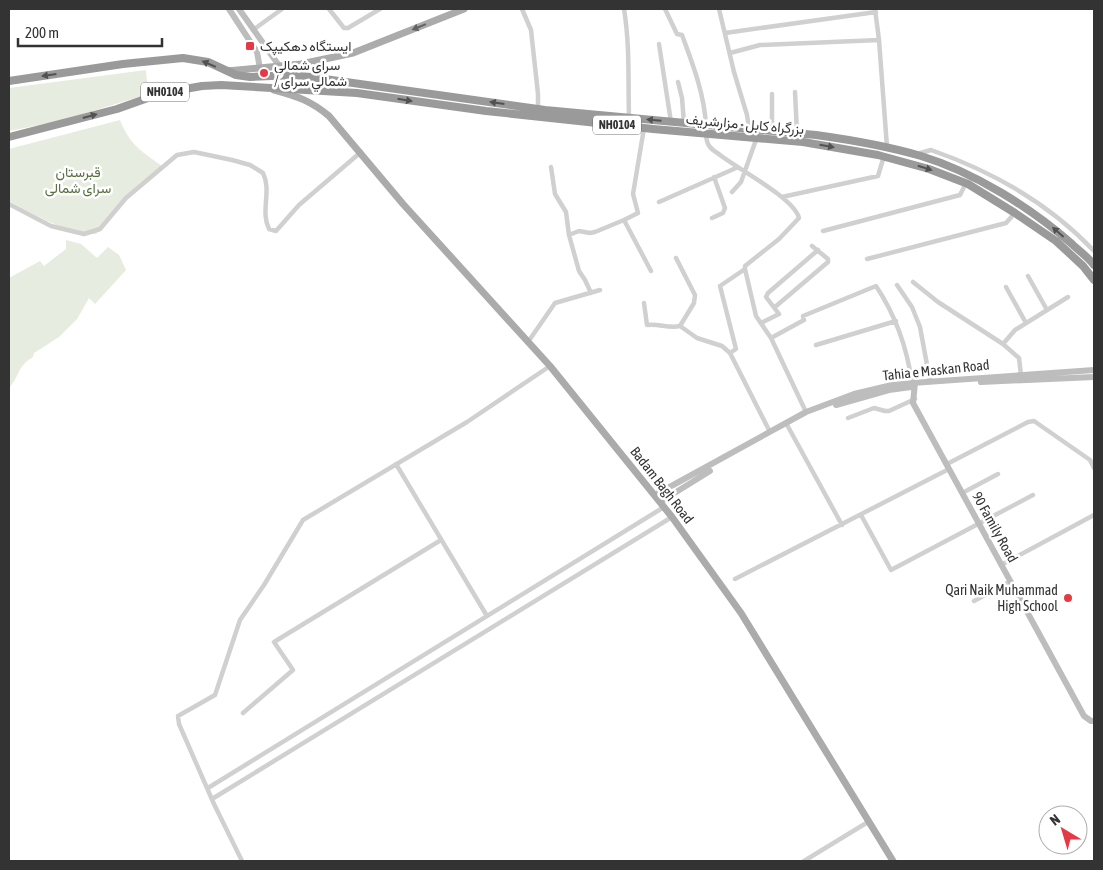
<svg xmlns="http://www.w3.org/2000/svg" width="1103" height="870" viewBox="0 0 1103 870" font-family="'Asap Condensed',Vazirmatn,sans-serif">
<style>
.green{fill:#e6ecdf}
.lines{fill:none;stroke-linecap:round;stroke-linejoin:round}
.street{stroke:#d0d0d0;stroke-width:4.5}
.secondary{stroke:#bdbdbd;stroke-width:6}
.primary{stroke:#ababab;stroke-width:7}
.highway{stroke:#9a9a9a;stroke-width:8}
.oneway{fill:#636363}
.oneway2{fill:#525252}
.poi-dot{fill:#e63946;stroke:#fff;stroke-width:2}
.labels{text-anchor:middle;stroke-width:5;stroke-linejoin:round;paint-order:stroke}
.shield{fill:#fff;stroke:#707070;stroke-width:1}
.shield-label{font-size:12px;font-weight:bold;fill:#333}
.poi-label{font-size:14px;fill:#333;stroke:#fff;text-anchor:start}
.street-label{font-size:14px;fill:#333;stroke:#fff}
.park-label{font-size:14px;fill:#56703f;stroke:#fff}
</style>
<rect width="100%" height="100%" fill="#fff"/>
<path class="green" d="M146 70 148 94 64 120 9 131V88Z
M120 120C130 146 142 151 163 167L122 203 108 222 96 234C68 235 34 214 9 201V149Z
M66 240 81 244 97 258 108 247 119 255 126 270 95 304 89 298 77 319 59 337 34 353 33 357C17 366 20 376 9 388V278L40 261 44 266 66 249Z"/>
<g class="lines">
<path class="street" d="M329 9 344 28H348L380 9
M522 9 531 30 538 94V109
M624 9C630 45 628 82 629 118
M665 9 677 34 682 35C693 65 704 93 706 125
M719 9 734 72 747 115 749 128
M875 9 879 40 887 147
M253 30 282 9
M725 33 876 12
M659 44 671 122
M730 53 760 45 879 40
M678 82 682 98 684 123
M795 92 797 133
M772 131V94
M706 133C706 136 706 138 707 141 708 148 715 151 720 155 738 169 794 198 799 218L779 239 745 266V269L720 286 736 349 730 353
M917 154 931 150C991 171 1050 204 1094 251
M551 167 555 194 566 212 569 235 579 271 585 280 591 293
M732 192 741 182 757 137
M782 197 878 176 884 156
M659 202 736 168
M9 204 51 226 84 234 100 229 126 198 177 155 194 152 232 160 250 165 263 173C272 191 260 211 269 229L276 231 299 205 361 152
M712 218 723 213 725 208 714 177
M624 220 651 271
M823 231 960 195 966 183
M569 235 579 231 590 233 595 232 624 220 638 213 633 194 644 128
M676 258 695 295 694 303 680 326
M867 259 1006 223 1015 213
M745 269 756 316 771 338 806 412
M1028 276 1047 310
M913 282 938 302 1003 344 1019 358 1021 375
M897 285 912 307 920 327 930 381
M1006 287 1026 323
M644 303 647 325C658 323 669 329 680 326L697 338 722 346 730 353 770 432
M775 307 828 262V259L812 246
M761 323 779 314 766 297 768 293 818 250
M771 338 804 320 803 316 876 286C896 316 907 347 912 383
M528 342 555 303 600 290
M1003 344 1015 330 1068 297
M816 345 896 321
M848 418 874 408 885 411H889L915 399
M786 423 842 525
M396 464 487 616
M947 464 1028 422 1034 421 1090 460 1094 468
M966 491 998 474
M861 515 891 570 1033 495
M1001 565 1094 515
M735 579 949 469
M974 601 1011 581
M243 713 293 670 274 642 441 540
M208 788 664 507
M212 799 672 517
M242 861 214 804 179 724 178 716 215 695 240 620 264 585 303 520 467 422 550 366
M804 861 868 822"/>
<path class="secondary" d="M229 9 257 52 260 69
M239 9 280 67
M981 382 1094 377
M915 383 913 403 1084 716 1091 721H1094
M836 405 889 390 911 387
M655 495 806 412 854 394 892 385 912 383 1094 370
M660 502 710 471"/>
<path class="primary" d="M227 71 301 64 353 53 464 9
M274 90C297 96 311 101 329 116L403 204 550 366 672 517 741 613 893 861"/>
<path class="highway" d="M9 81 123 64 183 58 208 62 236 75 250 77 296 75 545 110 816 135C852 140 887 146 921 156 974 172 1031 208 1072 244 1079 251 1088 257 1094 265
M9 137 117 109 162 93 202 86 221 85 357 93 486 111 653 129 803 142 878 155 929 169 968 184 1015 213 1056 241 1083 266 1094 280"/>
</g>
<defs><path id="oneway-solid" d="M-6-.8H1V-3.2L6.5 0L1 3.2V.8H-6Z" transform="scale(1.25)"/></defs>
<use class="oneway" href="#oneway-solid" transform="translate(419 27) rotate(158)"/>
<g class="oneway2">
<use href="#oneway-solid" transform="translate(209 64) rotate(-157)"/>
<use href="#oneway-solid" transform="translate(49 75) rotate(172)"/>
<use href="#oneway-solid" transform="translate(405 100) rotate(9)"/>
<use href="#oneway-solid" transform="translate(497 103) rotate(-172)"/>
<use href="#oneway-solid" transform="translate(90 116) rotate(-15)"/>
<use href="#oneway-solid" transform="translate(654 120) rotate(-175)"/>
<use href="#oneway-solid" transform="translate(827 146) rotate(10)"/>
<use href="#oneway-solid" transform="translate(925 168) rotate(17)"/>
<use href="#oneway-solid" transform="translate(1058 232) rotate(-139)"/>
</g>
<g class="poi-dot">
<rect x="245" y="41" width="10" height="10" rx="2.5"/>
<circle cx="264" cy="73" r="5"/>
<circle cx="1068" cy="598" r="5"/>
</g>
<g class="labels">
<g class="shield">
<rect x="141" y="82.5" width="48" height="19" rx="4"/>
<rect x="593" y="115.5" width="48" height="19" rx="4"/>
</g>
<g class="shield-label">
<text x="165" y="96">NH0104</text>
<text x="617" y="129">NH0104</text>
</g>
<g class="poi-label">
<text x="260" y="51">ایستگاه دهکیپک</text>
<text x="274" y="70">سرای شمالي<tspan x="274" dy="16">/ شمالي سرای</tspan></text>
<text x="1058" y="595" text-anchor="end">Qari Naik Muhammad<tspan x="1058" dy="16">High School</tspan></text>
</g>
<g class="street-label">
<text transform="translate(745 124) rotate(5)" y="5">بزرگراه کابل - مزارشریف</text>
<text transform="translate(936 370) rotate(-6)" y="5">Tahia e Maskan Road</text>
<text transform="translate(662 485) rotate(52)" y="5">Badam Bagh Road</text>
<text transform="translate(995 527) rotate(61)" y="5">90 Family Road</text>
</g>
<g class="park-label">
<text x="78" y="177">قبرستان<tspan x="78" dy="16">سرای شمالی</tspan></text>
</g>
</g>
<rect width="1103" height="870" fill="none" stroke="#333333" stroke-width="20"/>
<g transform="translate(1063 830) rotate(322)"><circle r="24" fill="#ffffff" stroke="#adadad"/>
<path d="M0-4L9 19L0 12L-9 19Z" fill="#e63946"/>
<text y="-8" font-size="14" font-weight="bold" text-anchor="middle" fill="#333333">N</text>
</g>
<path d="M18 38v8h144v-8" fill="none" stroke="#333333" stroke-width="2.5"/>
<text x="25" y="38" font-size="15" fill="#333333" stroke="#ffffff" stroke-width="4" paint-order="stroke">200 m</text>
</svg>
